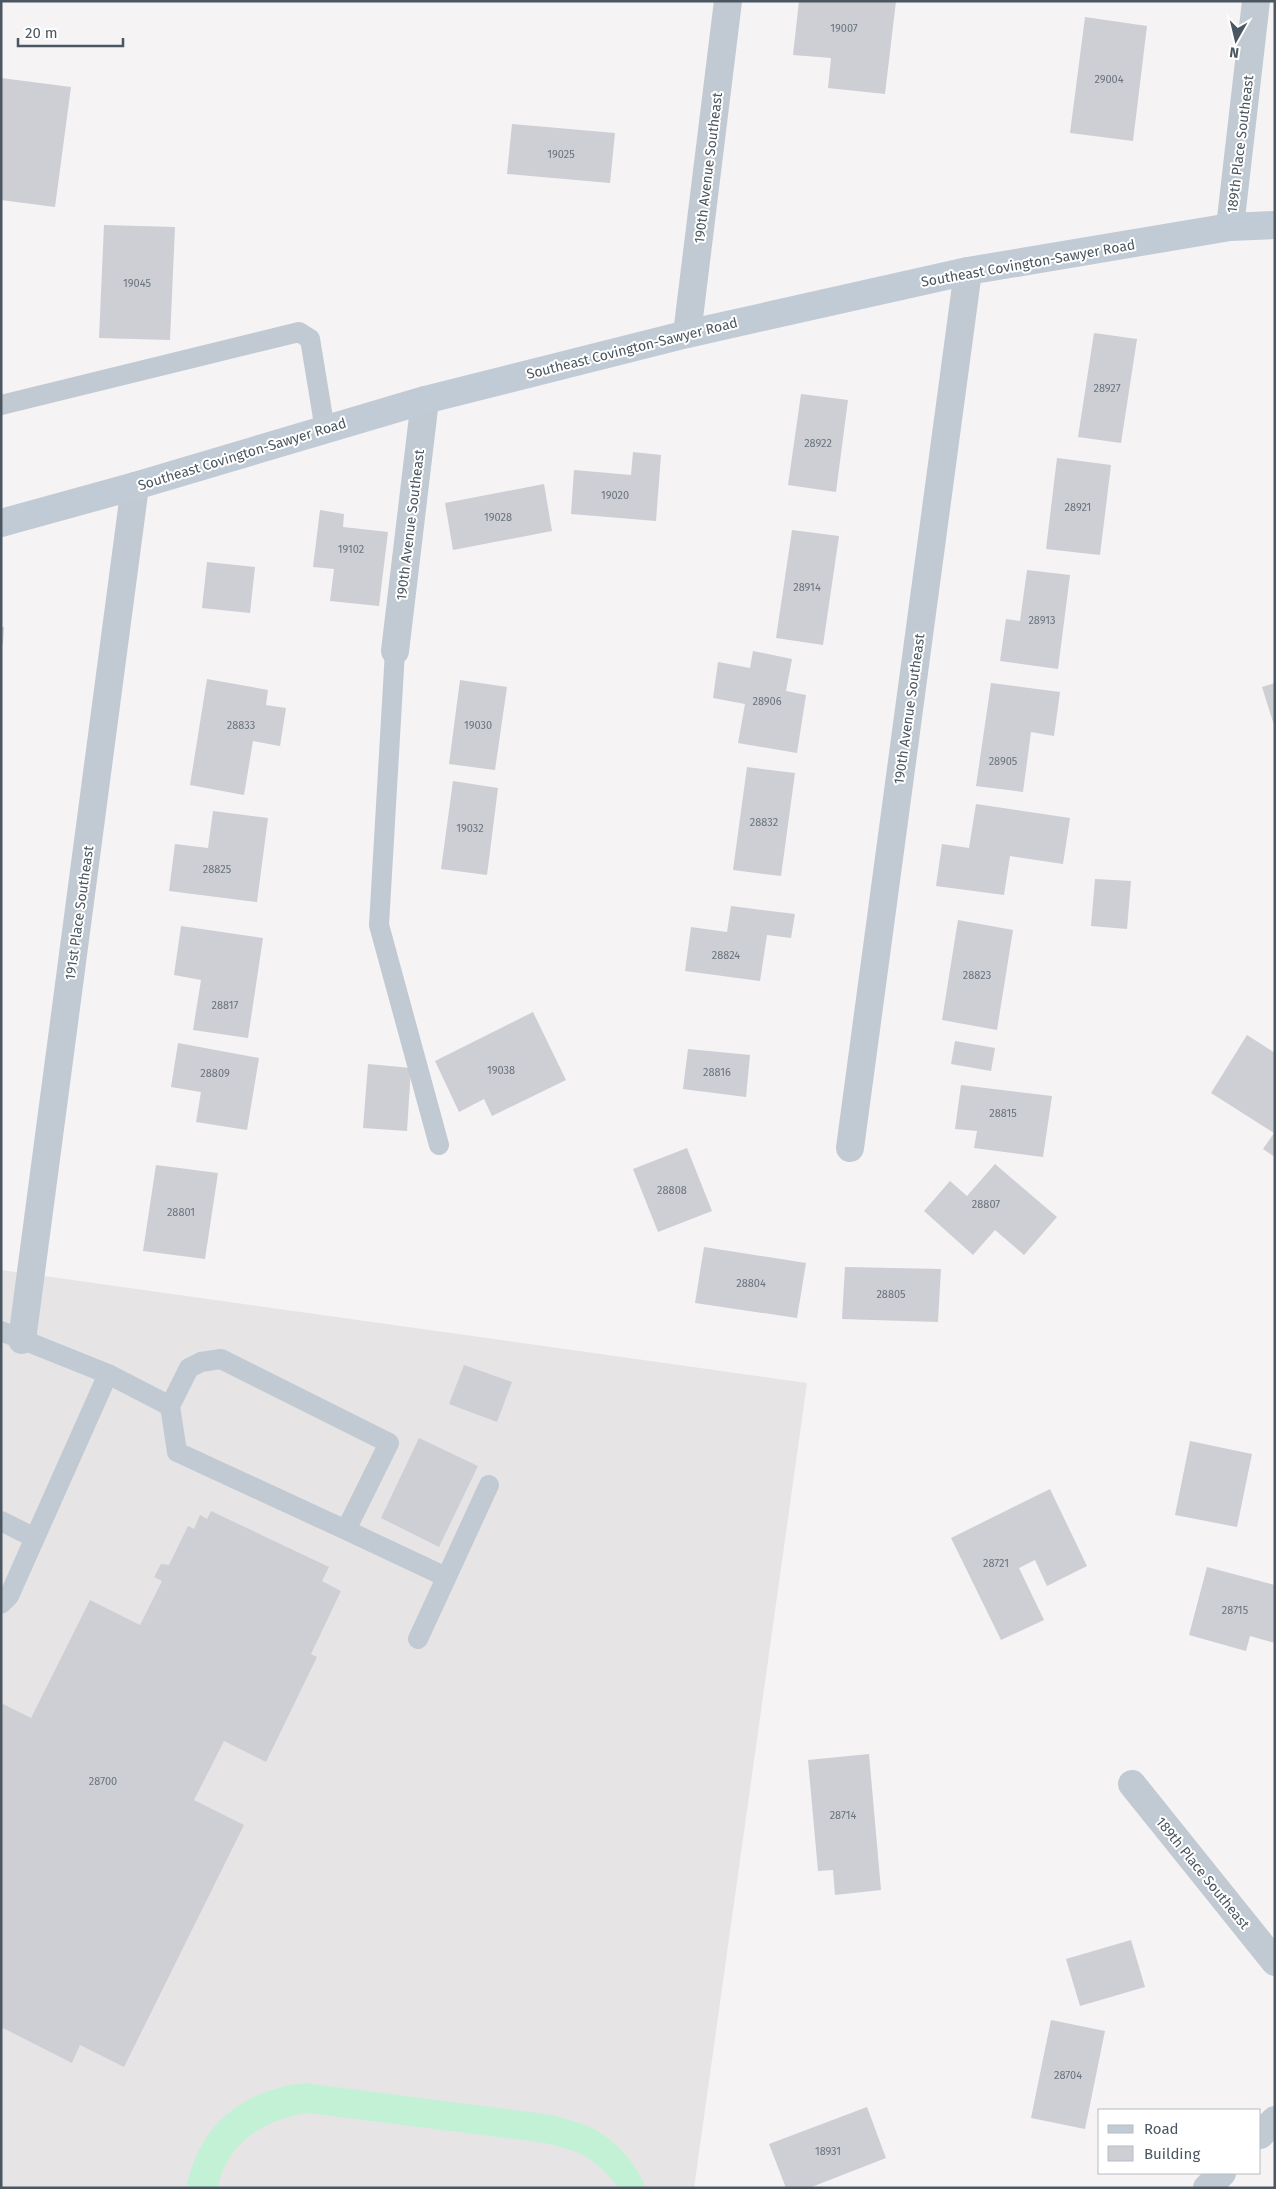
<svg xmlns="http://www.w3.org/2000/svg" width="1276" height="2189" viewBox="0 0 1276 2189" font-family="'Fira Sans',sans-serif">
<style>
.education{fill:#e6e4e5}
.grass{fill:#c3f1d5}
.building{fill:#cdcfd5}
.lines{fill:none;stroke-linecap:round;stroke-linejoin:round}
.lane{stroke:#c1cad2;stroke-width:20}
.street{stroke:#c1cad2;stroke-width:28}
.secondary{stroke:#c1cbd6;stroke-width:28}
.labels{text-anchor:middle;stroke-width:4;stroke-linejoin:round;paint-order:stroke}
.number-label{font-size:11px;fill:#6b747e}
.street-label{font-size:14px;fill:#4a5661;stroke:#fff}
</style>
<rect width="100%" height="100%" fill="#f5f3f3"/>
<path class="education" d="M1 1270 807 1383 694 2188H1Z"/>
<path class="grass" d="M304 2083 552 2115C563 2118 575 2121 585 2125 611 2135 636 2162 646 2188H619C594 2158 584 2152 545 2143L308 2113C267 2118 225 2143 218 2188H187C187 2179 191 2170 194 2162 212 2113 255 2089 304 2083Z"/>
<path class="building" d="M799 1H896L885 94 828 88 831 58 793 55Z
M1085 17 1147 26 1133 141 1070 133Z
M1 78 71 87 55 207 1 200Z
M512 124 615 133 610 183 507 174Z
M104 225 175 227 170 340 99 338Z
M1094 333 1137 339 1121 443 1078 437Z
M801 394 848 400 836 492 788 485Z
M633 452 661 455 656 521 571 514 574 470 631 475Z
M1057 458 1111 465 1100 555 1046 549Z
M544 484 552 531 453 550 445 503Z
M320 510 344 514 343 527 388 532 379 606 330 601 334 569 313 567Z
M792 530 839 536 823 645 776 638Z
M207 562 255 567 250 613 202 608Z
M1027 570 1070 575 1058 669 1000 661 1006 619 1020 621Z
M1 627H4L3 644H1Z
M753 651 792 659 786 691 806 695 797 753 738 743 745 704 713 698 718 662 750 668Z
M207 679 268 690 266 705 286 708 280 746 253 741 244 795 190 785Z
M460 680 507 687 495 770 449 764Z
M991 683 1060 692 1054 736 1031 732 1023 792 976 786Z
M1275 683V725H1274L1262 687Z
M747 767 795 773 781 876 733 870Z
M453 781 498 788 487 875 441 869Z
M976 804 1070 818 1063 864 1010 856 1004 895 936 886 942 844 969 848Z
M213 811 268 818 257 902 169 891 175 844 208 848Z
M1095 879 1131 881 1127 929 1091 926Z
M731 906 795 914 791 938 767 935 760 981 685 971 691 927 727 932Z
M958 920 1013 930 997 1030 942 1020Z
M181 926 263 938 248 1038 193 1030 201 980 174 975Z
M533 1012 566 1080 492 1116 484 1099 459 1112 435 1061Z
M1247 1035 1275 1053V1157L1263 1149 1274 1133 1211 1093Z
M955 1041 995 1048 991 1071 951 1064Z
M178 1043 259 1058 247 1130 196 1122 201 1092 171 1087Z
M688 1049 750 1055 746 1097 683 1089Z
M368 1064 411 1068 407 1131 363 1128Z
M961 1085 1052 1096 1043 1157 974 1148 977 1131 955 1129Z
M687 1148 712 1211 658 1232 633 1169Z
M995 1164 1057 1217 1024 1255 995 1230 973 1255 924 1211 950 1181 967 1196Z
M156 1165 218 1173 205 1259 143 1251Z
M704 1247 806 1263 797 1318 695 1303Z
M845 1267 941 1269 938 1322 842 1319Z
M464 1365 512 1382 497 1422 449 1404Z
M419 1438 478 1466 439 1547 381 1518Z
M1190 1441 1252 1454 1237 1527 1175 1515Z
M1050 1489 1087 1566 1047 1586 1035 1560 1019 1568 1044 1620 1001 1640 951 1538Z
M211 1511 329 1567 322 1581 341 1591 311 1654 317 1657 266 1762 224 1741 194 1800 244 1825 124 2067 80 2045 72 2063 1 2027V1703L31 1718 90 1600 140 1625 162 1581 154 1577 161 1564 169 1565 188 1526 194 1529 200 1515 207 1519Z
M1207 1567 1275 1585V1643L1250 1636 1246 1651 1189 1635Z
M869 1754 881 1890 835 1895 833 1870 818 1871 808 1760Z
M1131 1940 1145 1987 1080 2006 1066 1959Z
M1051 2020 1105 2031 1085 2129 1031 2118Z
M867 2107 886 2158 809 2188H786L769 2144Z"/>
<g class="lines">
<path class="lane" d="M1 405 299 332 310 339 325 430
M395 651 379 925 439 1145
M1 1331 108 1374 170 1406
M221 1359 389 1443 346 1530 177 1452 170 1406 189 1368 201 1362Z
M1 1521 35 1538
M346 1530 446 1577
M1 1604 9 1596 108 1374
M418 1639 489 1485"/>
<path class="street" d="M1230 227 1256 1
M687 334 728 1
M395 651 425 400
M850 1148 968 271
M22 1340 135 486
M1132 1784 1275 1962
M1260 2135 1275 2120
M1207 2188 1222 2173"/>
<path class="secondary" d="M1 523 135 486 425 400 687 334 968 271 1230 227 1275 225"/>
</g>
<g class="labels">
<g class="number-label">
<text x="844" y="32">19007</text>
<text x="1109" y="83">29004</text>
<text x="561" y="158">19025</text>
<text x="137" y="287">19045</text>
<text x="1107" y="392">28927</text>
<text x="818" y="447">28922</text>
<text x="615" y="499">19020</text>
<text x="1078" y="511">28921</text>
<text x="498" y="521">19028</text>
<text x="351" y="553">19102</text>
<text x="807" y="591">28914</text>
<text x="1042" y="624">28913</text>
<text x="767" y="705">28906</text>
<text x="241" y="729">28833</text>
<text x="478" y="729">19030</text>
<text x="1003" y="765">28905</text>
<text x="764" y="826">28832</text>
<text x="470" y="832">19032</text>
<text x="217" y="873">28825</text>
<text x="726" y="959">28824</text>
<text x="977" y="979">28823</text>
<text x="225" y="1009">28817</text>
<text x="501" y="1074">19038</text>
<text x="717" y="1076">28816</text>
<text x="215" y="1077">28809</text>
<text x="1003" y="1117">28815</text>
<text x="672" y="1194">28808</text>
<text x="986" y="1208">28807</text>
<text x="181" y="1216">28801</text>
<text x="751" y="1287">28804</text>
<text x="891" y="1298">28805</text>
<text x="996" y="1567">28721</text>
<text x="1235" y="1614">28715</text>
<text x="103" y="1785">28700</text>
<text x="843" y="1819">28714</text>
<text x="1068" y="2079">28704</text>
<text x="828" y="2155">18931</text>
</g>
<g class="street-label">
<text transform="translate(1240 144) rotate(-83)" y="5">189th Place Southeast</text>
<text transform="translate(708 168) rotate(-83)" y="5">190th Avenue Southeast</text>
<text transform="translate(1028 263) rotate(-10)" y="5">Southeast Covington-Sawyer Road</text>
<text transform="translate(632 348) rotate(-14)" y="5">Southeast Covington-Sawyer Road</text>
<text transform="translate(242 454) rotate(-17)" y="5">Southeast Covington-Sawyer Road</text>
<text transform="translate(410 525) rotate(-83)" y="5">190th Avenue Southeast</text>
<text transform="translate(909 709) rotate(-82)" y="5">190th Avenue Southeast</text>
<text transform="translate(79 913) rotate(-82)" y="5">191st Place Southeast</text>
<text transform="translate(1203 1873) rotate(51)" y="5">189th Place Southeast</text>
</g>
</g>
<rect width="1276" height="2189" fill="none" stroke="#4a5661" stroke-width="5"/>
<rect x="1098" y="2109" width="162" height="65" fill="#ffffff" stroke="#b7bbc0"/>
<rect x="1108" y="2125" width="25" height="8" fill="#c1cbd6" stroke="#b7bbc0"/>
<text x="1144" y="2134" font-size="15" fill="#4a5661">Road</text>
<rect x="1108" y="2146" width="25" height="15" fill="#cdcfd5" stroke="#b7bbc0"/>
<text x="1144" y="2159" font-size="15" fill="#4a5661">Building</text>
<g transform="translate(1236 40) rotate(188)" stroke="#ffffff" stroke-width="4" paint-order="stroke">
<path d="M0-4L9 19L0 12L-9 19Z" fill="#4a5661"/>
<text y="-8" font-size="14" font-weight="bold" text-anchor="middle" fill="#4a5661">N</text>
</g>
<path d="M18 38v8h105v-8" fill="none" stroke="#4a5661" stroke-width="2.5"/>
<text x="25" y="38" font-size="15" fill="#4a5661" stroke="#ffffff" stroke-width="4" paint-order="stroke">20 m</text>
</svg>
